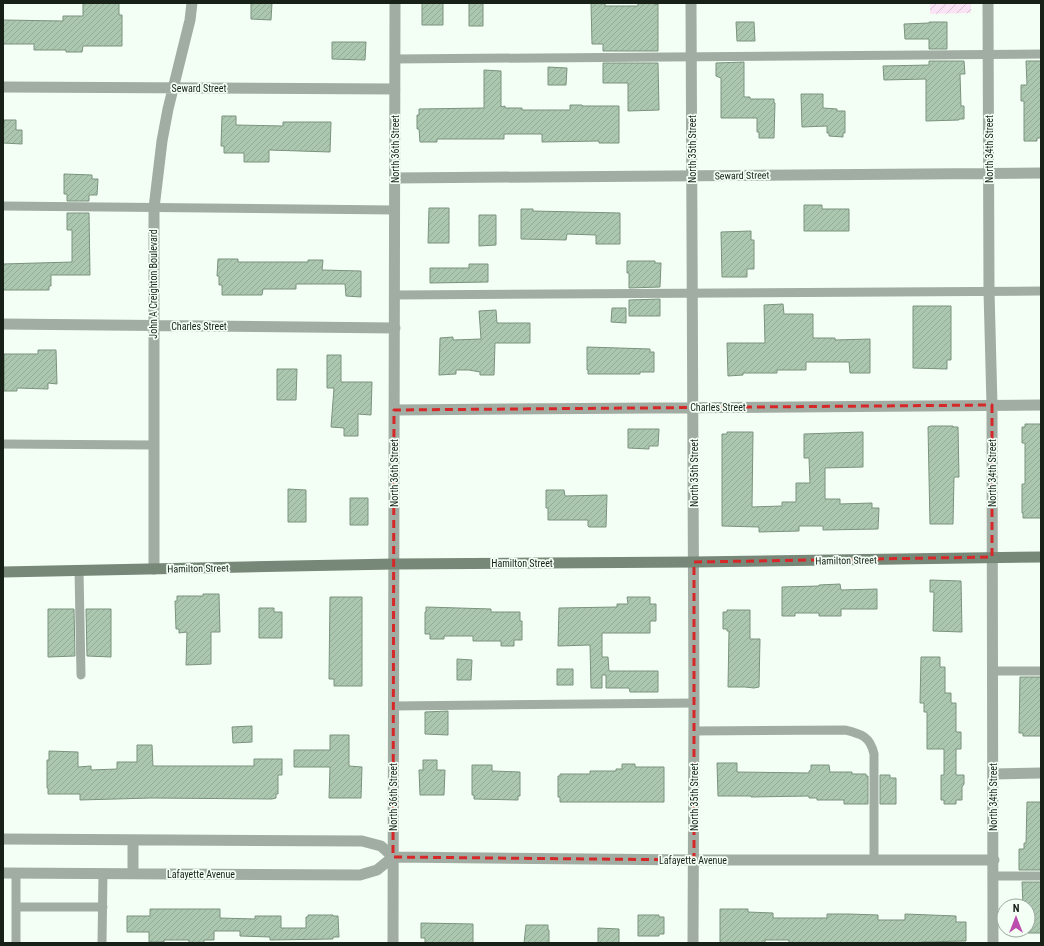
<svg xmlns="http://www.w3.org/2000/svg" width="1044" height="946" viewBox="0 0 1044 946" font-family="'Roboto Condensed',sans-serif">
<style>
.garden{fill:url(#garden-furrows)}
.building{fill:url(#building-hatch);stroke:#7a937e}
.lines{fill:none;stroke-linecap:round;stroke-linejoin:round}
.service{stroke:#a1ada3;stroke-width:9}
.minor{stroke:#a1ada3;stroke-width:11}
.secondary{stroke:#778879;stroke-width:11}
.marked{fill:none;stroke:#d62828;stroke-width:3;stroke-dasharray:8 5;stroke-linejoin:round}
.labels{text-anchor:middle;stroke-width:3.5;stroke-linejoin:round;paint-order:stroke}
.street-label{font-size:10px;fill:#172118;stroke:#f3fff5}
</style>
<defs>
<pattern id="garden-furrows" width="10" height="10" patternUnits="userSpaceOnUse"><rect width="10" height="10" fill="#fae3f5"/><path d="M-1 1l2-2M0 10L10 0M9 11l2-2" fill="none" stroke="#d6c2d1"/></pattern>
<pattern id="building-hatch" width="6" height="6" patternUnits="userSpaceOnUse"><rect width="6" height="6" fill="#acc7b0"/><path d="M-1 1l2-2M0 6l6-6M5 7l2-2" fill="none" stroke="#93ab97"/></pattern>
</defs>
<rect width="100%" height="100%" fill="#f3fff5"/>
<path class="garden" d="M930 3H971V13L930 14Z"/>
<path class="building" d="M83 3H119V15H122V46H83L82 52H66V50H34V44H3V20L63 21V16H83Z
M251 3H272L271 20 251 19Z
M422 3H443V25H422Z
M469 3H483V26H469Z
M591 3H605V6H638V3H655V5L658 4V51H603V44H592Z
M736 22H754L755 41H737Z
M929 22H947V49H929V39H905L904 24 929 23Z
M332 42H366L365 60 332 59Z
M929 61H964L965 74H960L961 106H964V119H959V120L926 121V79L884 80 883 66 929 65Z
M1026 61H1041V138H1037V141H1024V101H1021V85H1027Z
M744 62V97H750V99H774V103H775L774 138H759V132H757V118H721V78L716 76V63Z
M603 63H658L659 110 628 111V83H603Z
M548 67 567 68 566 85H548Z
M484 70 501 71V107L505 106V108H522V110H570V105H582V106H619V143H599V141L542 142V134H504V139H437V142H420L419 129H417V115H419V109L484 108Z
M801 94H823V108L837 109V111H845V133H843V137L829 136V133H827V126L802 127Z
M222 116H236V125L283 126V122H331L330 152 269 150V162H244V153H224V146H221Z
M4 120H16V130H22V144L3 143Z
M64 174 92 175V179H98L97 195H89V201H67V194H64Z
M804 205H822V209H849V231H804Z
M429 208H449V243H428Z
M521 209H533V211L620 213V244H596V235L567 234 566 240 521 239Z
M67 213H89L90 275H51V286H49V290H3V264L72 262V230H67Z
M479 215H496V245L479 246Z
M751 231V240H754V269H747V277H722L721 232Z
M218 259H238V262H308V260H323L322 270 361 271V297L346 296 345 284H296V289H263L262 295H222V285H219V276H217Z
M627 261H655V263H661L660 287 629 288V273H627Z
M469 264H488V282L430 283V268H469Z
M660 299V316H629V300Z
M783 304 784 314H813V338H835V340L870 339V373H850L849 362H806V370H777V373H743V375L728 376 727 343H765L764 305Z
M913 306H951V360H947V369L913 368Z
M612 308H626V323L611 322Z
M496 310 497 323H530V343H495L494 375H480V372L469 370H456V374L439 375 440 338 453 337V340L481 339 479 311Z
M587 347 650 349V352H654V372H640V374H588V370H587Z
M38 350H56L57 384 48 383V389L17 388V391H4V354H38Z
M327 355H341V382H372L371 415 358 414V436H344V428L331 427 334 388H327Z
M277 369H297L296 400H277Z
M1025 424H1041V518H1023V513H1022V484H1025V443H1022V427H1025Z
M931 426H953V427H958L959 477H954L953 524H930L928 427Z
M628 429H659L658 446H649V449L628 448Z
M727 432H753L752 507 782 506V502H796V483H810L809 458H804V434L863 432V467L825 468V499H840V504L872 503V508H879L878 529 823 530V526H799V531L759 532V527L722 526V434H727Z
M288 489 306 490V522H288Z
M546 490H564L565 496 607 495 606 527H589L588 526V520H548V508H546Z
M350 498H368V525H350Z
M930 580 961 581 962 632 933 631 934 592H930Z
M840 584 841 590 877 589V609H841V616H819V613H795V616H782V587L819 586V585Z
M203 594H219L220 632H211V664L186 665 187 632 179 633V629H176L175 601H177V596H203Z
M330 597H362V686H334V679H329Z
M627 597H650V604H656V621H650V633H602V657H608L609 671H658V692H630L629 688H606V675H602V688H591L590 645 558 646 559 608 617 607V604H628Z
M426 607 491 609V612H520V621H522V640H514V646H501V641H473V636H444V639H430V634H425V612H426Z
M259 608H274V612H282V638H259Z
M48 609H74L75 656 48 657Z
M86 609H111V657L87 656Z
M727 610H750V639H760L759 687 754 688 745 687H728L729 631H727V629H723V612H727Z
M921 657H940V667H945V693H951V703H956V732H961V749H956V775H964V784L962 787V800H956V804H944V800H941V775H944V749H927V712H924V703H920Z
M457 659 472 660 471 680H457Z
M557 669H573V685H557Z
M1020 677H1041V736H1023V733H1019Z
M448 711V735L425 734V712Z
M252 726V742L233 743 232 727Z
M330 735H349V766L362 767 361 798H329L330 767H294V750H330Z
M137 745H152L153 766H254V759H282V775H278V794H276V798L272 799 151 798 80 800V794H48V788H47V760H49V751L78 752V767L91 766V770L117 769V762H137Z
M423 760H437V770H445L444 795H420L419 770H423Z
M717 763H737V772L809 773V771L811 770V765H829L830 772H852V774H866V776H868V804H844V800H817V798H809V796L751 797V796H718Z
M622 764H635V767H664V802H560V797H558V776H560V774H590V771H616V769H622Z
M472 765H492V771L520 772V796H518V800L474 799V795H472Z
M880 775H890V778H896V804H880Z
M1027 802H1041V870H1019V849H1024V843H1026Z
M1022 882H1041V933H1028V906H1023Z
M150 909H220V918L255 919V916H281V928H306V917H308V915H333V916H338L339 937H333V939L270 940V937L240 936V931H214V940H204V943H189V940H164V942H149V932H127V916H150Z
M720 909H748V912L773 913V918H827V914H849L878 915V920H905V914L956 916V922H966V941L921 942V943H789V940H765V943H720Z
M638 915H659V917H664V934H659V936H638Z
M421 923 473 924V943H425V938H421Z
M526 925H548V930H549V943H524Z
M598 928 619 929V943H598Z"/>
<g class="lines">
<path class="service" d="M395 59 1041 54
M3 206 395 210
M395 295 1041 291
M3 444 153 445
M79 570 81 675
M992 671H1041
M394 706 694 703
M694 731 845 730C861 734 870 736 874 754V860
M16 873V943
M993 876H1041
M16 907H103
M102 943 103 873"/>
<path class="minor" d="M691 3 694 703 693 943
M988 3 989 291 992 405 993 943
M3 87 395 89
M395 178 1041 173
M3 324 395 328
M394 410 1041 405
M154 569V208L162 141 168 109 190 20 192 3
M993 774 1041 773
M3 839 362 841 381 846 393 857
M3 873 360 875 377 870 393 857 694 860H994
M133 873V840
M393 943 395 3"/>
<path class="secondary" d="M3 572 394 564 694 562 1041 557"/>
</g>
<path class="marked" d="M992 405V557L694 562V860L393 857 394 410Z"/>
<g class="labels">
<g class="street-label">
<text x="199" y="92">Seward Street</text>
<text transform="translate(395 149) rotate(-90)" y="4">North 36th Street</text>
<text transform="translate(692 149) rotate(-90)" y="4">North 35th Street</text>
<text transform="translate(989 149) rotate(-90)" y="4">North 34th Street</text>
<text transform="translate(742 175) rotate(-1)" y="4">Seward Street</text>
<text transform="translate(153 284) rotate(-90)" y="4">John A Creighton Boulevard</text>
<text x="199" y="330">Charles Street</text>
<text x="718" y="411">Charles Street</text>
<text transform="translate(394 473) rotate(-90)" y="4">North 36th Street</text>
<text transform="translate(694 473) rotate(-90)" y="4">North 35th Street</text>
<text transform="translate(992 473) rotate(-90)" y="4">North 34th Street</text>
<text transform="translate(846 560) rotate(-1)" y="4">Hamilton Street</text>
<text x="522" y="567">Hamilton Street</text>
<text transform="translate(198 568) rotate(-1)" y="4">Hamilton Street</text>
<text transform="translate(393 797) rotate(-90)" y="4">North 36th Street</text>
<text transform="translate(694 797) rotate(-90)" y="4">North 35th Street</text>
<text transform="translate(993 797) rotate(-90)" y="4">North 34th Street</text>
<text x="693" y="864">Lafayette Avenue</text>
<text x="201" y="878">Lafayette Avenue</text>
</g>
</g>
<rect width="1044" height="946" fill="none" stroke="#172118" stroke-width="8"/>
<g transform="translate(1016 918)"><circle r="19" fill="#f3fff5" stroke="#9ba69d"/>
<path d="M0-3L7 15L0 10L-7 15Z" fill="#bc4dac"/>
<text y="-6" font-size="11" font-weight="bold" text-anchor="middle" fill="#172118">N</text>
</g>
</svg>
